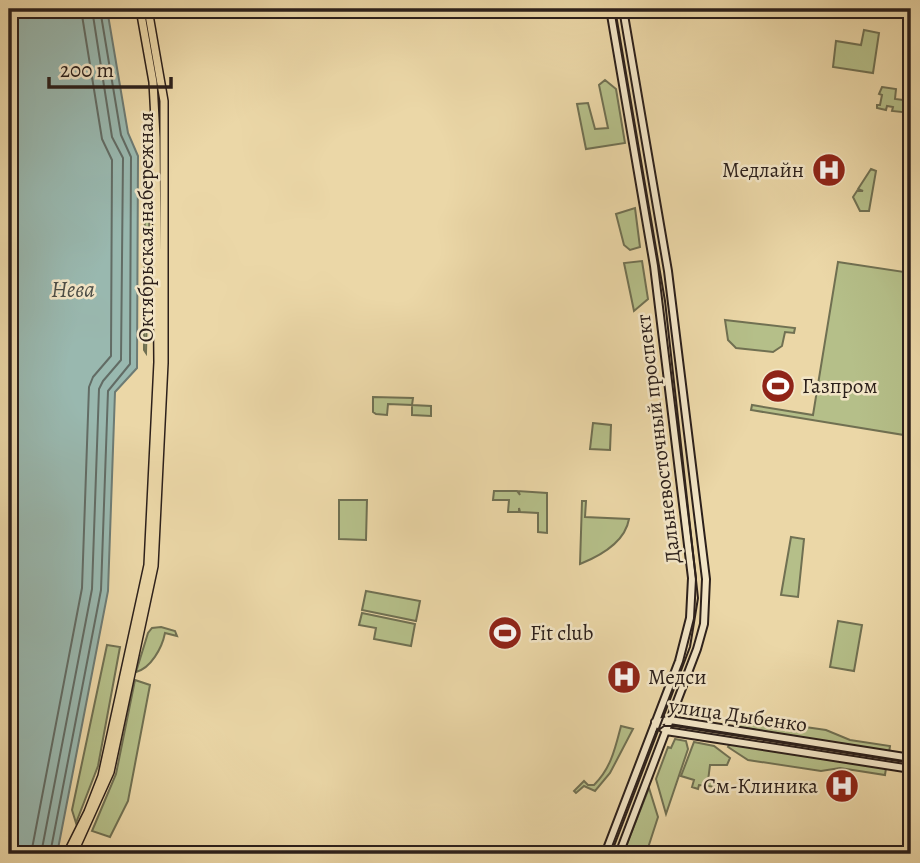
<svg xmlns="http://www.w3.org/2000/svg" width="920" height="863" viewBox="0 0 920 863" font-family="Alegreya,serif">
<style>
.green{fill:#b5bf89;stroke:#707052;stroke-width:2}
.water{fill:#99b8af;stroke:#6d7b74;stroke-width:2}
.lines{fill:none;stroke-linecap:round;stroke-linejoin:round}
.shore{stroke:#626c65;stroke-width:2}
.ferry{stroke:#4d4e47;stroke-width:2;stroke-dasharray:9 7;stroke-linecap:butt}
.secondary-casing{stroke:#2c201b;stroke-width:10}
.primary-casing{stroke:#2c201b;stroke-width:10}
.secondary{stroke:#f2e5c6;stroke-width:6}
.primary{stroke:#ebd7a7;stroke-width:7}
.tram{stroke:#2c201b;stroke-width:2}
.labels{text-anchor:middle;stroke-width:5;stroke-linejoin:round;paint-order:stroke}
.poi-label{font-size:21px;fill:#2c201b;stroke:#f2e5c6;text-anchor:start}
.street-label{font-size:21px;fill:#2c201b;stroke:#f2e5c6}
.water-label{font-size:23px;font-style:italic;fill:#4d4e47;stroke:#f2e5c6}
</style>
<rect width="100%" height="100%" fill="#ebd7a7"/>
<filter id="stains"><feTurbulence type="fractalNoise" baseFrequency=".00286" numOctaves="4"/><feColorMatrix values="0 0 0 0 .2 0 0 0 0 .09 0 0 0 0 .02 0 0 0 .5 -.17"/></filter>
<radialGradient id="worn" r=".72"><stop offset=".6" stop-color="#630" stop-opacity="0"/><stop offset="1" stop-color="#630" stop-opacity=".3"/></radialGradient>
<path class="green" d="M864 30 879 33 873 73 833 67 836 41 861 45Z
M605 80 616 89 625 143 586 149 577 104 588 103 595 129 608 128 599 85Z
M882 87 896 89 895 99 911 101V113L892 111 893 107 887 106 886 110 877 108V105H880L882 95 879 94Z
M871 169 876 171 869 211H860L853 197 857 191H863L858 189Z
M145 183H149L150 194 146 353 144 350Z
M635 208 640 247 630 250 624 245 616 214Z
M642 261 648 299 634 311 624 263Z
M838 262 911 273V414H907L904 435 751 410 752 405 813 415Z
M725 320 795 328 794 333 785 332 782 346 773 352 736 348 728 340Z
M373 397 413 398 412 405 431 406V416L412 415V405L388 404 387 415 376 414 373 412Z
M593 423 611 425 610 450 590 449Z
M494 491H517L520 495 518 491 547 493V533L538 532V513L520 512 519 508V512H508L509 500H493Z
M339 500H367L366 540 339 539Z
M582 501H586L585 517 629 519C625 542 600 556 580 564Z
M791 537 804 539 798 597 781 595Z
M366 591 420 601 416 621 362 610Z
M362 613 415 624 411 646 374 639 376 628 359 625Z
M838 621 862 625 854 671 830 667Z
M161 627 175 631 177 636 165 633C162 648 151 668 136 672L148 633 152 628Z
M107 645 120 647 98 766 76 823 72 810Z
M135 680 150 685 128 801 110 837 92 831 116 774Z
M750 719 826 730 850 740 890 746 889 753 733 726Z
M621 726 633 729 610 773 595 791 584 786 576 793 574 791 584 781 588 785H594C611 768 615 749 621 726Z
M675 739 686 741 688 749 666 814 656 779 668 747 671 748Z
M694 742 714 746 730 758 727 765H710L708 781 717 782 716 787 699 785 698 789 692 787 694 780 681 776Z
M729 745H744L886 768 885 775 840 768 821 771 748 760 728 747Z
M649 788 658 817 646 854H623Z"/>
<path class="water" d="M9 9H107L128 133 138 156 137 368 115 392 108 591 57 854H9Z"/>
<g class="lines">
<path class="shore" d="M31 854 82 588 89 387 93 377 111 356 112 160 102 139 81 9
M41 854 92 589 99 389 103 381 121 360 123 158 112 137 92 9
M50 854 101 590 108 391 130 364 131 157 121 135 100 9"/>
<path class="ferry" d="M9 141 14 174 9 330"/>
<g class="secondary-casing">
<path id="secondary" d="M655 722 666 731 911 769
M655 722 670 720 911 758
M605 854 679 661 690 618 692 578 654 266 610 9
M619 854 697 649 704 624 706 579 668 271 623 9"/>
</g>
<g class="primary-casing">
<path id="primary" d="M67 854 88 812 102 776 148 565 158 362 156 138 153 82 140 9
M73 854 110 772 154 566 164 363V101L148 9"/>
</g>
<use href="#secondary" class="secondary"/>
<use href="#primary" class="primary"/>
<path class="tram" d="M656 732 664 726H674L911 763
M611 854 690 647 698 598 665 301 615 9"/>
</g>
<defs>
<g id="hospital-disc" transform="scale(1.75)"><circle r="9.5" fill="#8f2418" stroke="#f2e5c6"/><path d="M-5-5h3v3.5h4V-5h3V5h-3V1.5h-4V5h-3Z" fill="#fff"/></g>
<g id="stadium-disc" transform="scale(1.75)"><circle r="9.5" fill="#8f2418" stroke="#f2e5c6"/><path d="M0-5a6.5 5 0 1 0 0 10a6.5 5 0 1 0 0-10ZM-3.5-1.8h7v3.6h-7Z" fill="#fff"/></g>
</defs>
<g fill-rule="evenodd">
<use href="#hospital-disc" x="829" y="170"/>
<use href="#stadium-disc" x="778" y="386"/>
<use href="#stadium-disc" x="505" y="633"/>
<use href="#hospital-disc" x="624" y="677"/>
<use href="#hospital-disc" x="842" y="786"/>
</g>
<g class="labels">
<g class="poi-label">
<text x="804" y="177" text-anchor="end">Медлайн</text>
<text x="802" y="393">Газпром</text>
<text x="530" y="640">Fit club</text>
<text x="648" y="684">Медси</text>
<text x="818" y="793" text-anchor="end">См-Клиника</text>
</g>
<g class="street-label">
<text transform="translate(146 227) rotate(-90)" y="7">Октябрьская набережная</text>
<text transform="translate(658 439) rotate(-97)" y="7">Дальневосточный проспект</text>
<text transform="translate(738 715) rotate(8)" y="7">улица Дыбенко</text>
</g>
<g class="water-label">
<text x="73" y="297">Нева</text>
</g>
</g>
<rect width="920" height="863" fill="none" stroke="#ebd7a7" stroke-width="35"/>
<rect x="10" y="10" width="899" height="842" fill="none" stroke="#2c201b" stroke-width="3.5"/>
<rect x="18" y="18" width="885" height="828" fill="none" stroke="#2c201b" stroke-width="2"/>
<path d="M49 77v10h122v-10" fill="none" stroke="#2c201b" stroke-width="3.5"/>
<text x="60" y="77" font-size="21" fill="#2c201b" stroke="#f2e5c6" stroke-width="5" paint-order="stroke">200 m</text>
<rect width="100%" height="100%" filter="url(#stains)"/>
<rect width="100%" height="100%" fill="url(#worn)"/>
</svg>
